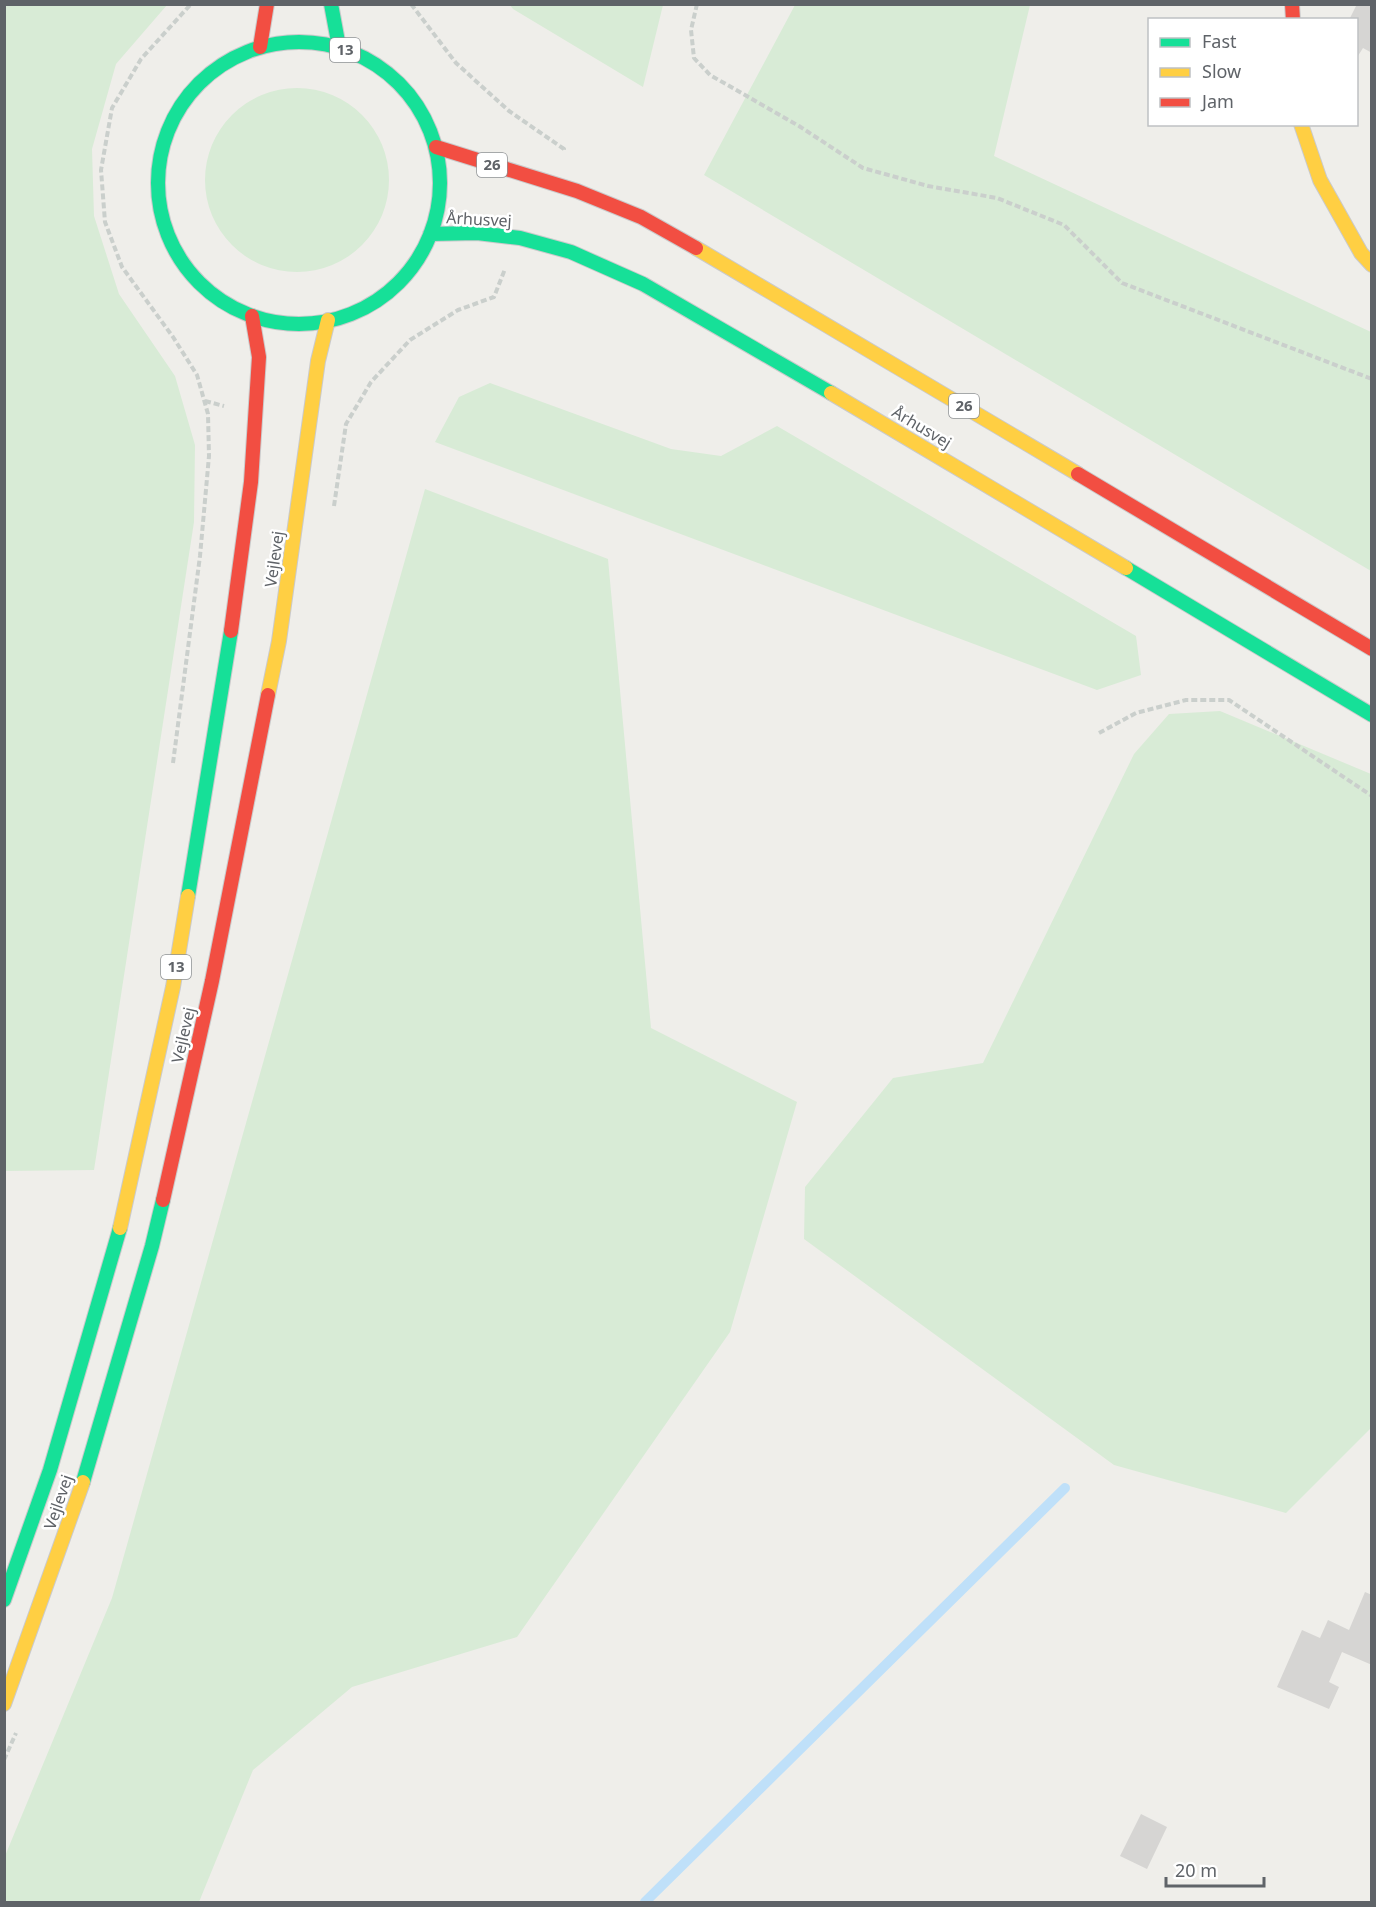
<svg xmlns="http://www.w3.org/2000/svg" width="1376" height="1907" viewBox="0 0 1376 1907" font-family="'Noto Sans',sans-serif">
<style>
.green{fill:#d8ebd6}
.lines{fill:none;stroke-linecap:round;stroke-linejoin:round}
.stream{stroke:#bfe0f9;stroke-width:10}
.building{fill:#d6d5d3}
.fast-casing{stroke:#cacacb;stroke-width:16}
.slow-casing{stroke:#cacacb;stroke-width:16}
.jam-casing{stroke:#cacacb;stroke-width:16}
.path{stroke:#cacfcc;stroke-width:4;stroke-dasharray:6 3;stroke-linecap:butt}
.fast{stroke:#16e098;stroke-width:14}
.slow{stroke:#ffcf43;stroke-width:14}
.jam{stroke:#f24e42;stroke-width:14}
.labels{text-anchor:middle;stroke-width:5;stroke-linejoin:round;paint-order:stroke}
.shield{fill:#fff;stroke:#8f9295;stroke-width:1.5}
.shield-label{font-size:15px;font-weight:bold;fill:#5f6368}
.street-label{font-size:16px;fill:#5f6368;stroke:#fff}
</style>
<rect width="100%" height="100%" fill="#efeeea"/>
<path class="green" d="M4 5H167L116 64 92 149 94 216 119 294 175 376 195 445 194 522 94 1170 5 1171Z
M510 5H663L643 87 513 9Z
M795 5H1030L994 156 1371 332V571L704 175Z
M205 180a92 92 0 1 1 184 0a92 92 0 1 1-184 0Z
M490 383 671 449 721 456 777 426 1136 636 1141 675 1097 690 435 442 459 397Z
M425 489 608 559 651 1028 797 1102 730 1332 517 1637 352 1687 253 1770 199 1902H5V1856L112 1598Z
M1220 711 1371 774V1428L1286 1513 1114 1465 804 1239 805 1187 893 1078 983 1063 1134 754 1169 714Z"/>
<g class="lines">
<path class="stream" d="M645 1902 1065 1488"/>
</g>
<path class="building" d="M1357 4H1372V53L1363 48 1356 59V20H1349Z
M1365 1592 1372 1595V1665L1342 1652 1329 1682 1339 1687 1329 1709 1277 1687 1302 1630 1320 1638 1328 1620 1349 1630Z
M1141 1814 1167 1827 1147 1869 1120 1856Z"/>
<g class="lines">
<g class="fast-casing">
<path id="fast" d="M331 4 339 47
M158 183a141 141 0 1 1 282 0a141 141 0 1 1-282 0Z
M430 234 477 233 520 238 571 252 643 284 831 393
M1126 568 1372 715
M188 896 231 631
M83 1482 152 1246 163 1200
M4 1600 50 1470 120 1228"/>
</g>
<g class="slow-casing">
<path id="slow" d="M1301 124 1320 180 1361 253 1372 265
M696 248 1078 474
M831 393 1126 568
M268 695 279 641 318 361 328 320
M120 1228 173 987 188 896
M4 1704 83 1482"/>
</g>
<g class="jam-casing">
<path id="jam" d="M1292 4 1293 20
M260 47 267 4
M436 147 577 191 641 217 696 248
M1078 474 1372 649
M231 631 251 482 259 357 252 316
M163 1200 212 981 268 695"/>
</g>
<path class="path" d="M411 4 456 63 509 111 564 149 563 152
M697 4 691 30 694 58 710 75 799 126 863 168 928 186 997 198 1064 225 1122 283 1372 379
M205 401 224 406
M334 506 346 424 371 382 410 340 458 310 494 297 505 269
M1099 733 1136 713 1186 700H1229L1372 796
M173 763 200 556 209 456 208 414 197 375 173 337 122 267 105 222 101 170 112 108 141 59 191 4
M4 1760 16 1733"/>
<use href="#fast" class="fast"/>
<use href="#slow" class="slow"/>
<use href="#jam" class="jam"/>
</g>
<g class="labels">
<g class="shield">
<rect x="330" y="38" width="30" height="24" rx="4.5"/>
<rect x="477" y="153" width="30" height="24" rx="4.5"/>
<rect x="949" y="394" width="30" height="24" rx="4.5"/>
<rect x="161" y="955" width="30" height="24" rx="4.5"/>
</g>
<g class="shield-label">
<text x="345" y="55">13</text>
<text x="492" y="170">26</text>
<text x="964" y="411">26</text>
<text x="176" y="972">13</text>
</g>
<g class="street-label">
<text transform="translate(479 219) rotate(3)" y="6">Århusvej</text>
<text transform="translate(922 427) rotate(31)" y="6">Århusvej</text>
<text transform="translate(274 559) rotate(-82)" y="6">Vejlevej</text>
<text transform="translate(183 1035) rotate(-77)" y="6">Vejlevej</text>
<text transform="translate(58 1502) rotate(-71)" y="6">Vejlevej</text>
</g>
</g>
<rect width="1376" height="1907" fill="none" stroke="#5f6368" stroke-width="12"/>
<rect x="1148" y="18" width="210" height="108" fill="#ffffff" stroke="#bfc1c3" stroke-width="1.5"/>
<rect x="1160" y="38" width="30" height="9" fill="#16e098" stroke="#bfc1c3" stroke-width="1.5"/>
<text x="1202" y="48" font-size="18" fill="#5f6368">Fast</text>
<rect x="1160" y="68" width="30" height="9" fill="#ffcf43" stroke="#bfc1c3" stroke-width="1.5"/>
<text x="1202" y="78" font-size="18" fill="#5f6368">Slow</text>
<rect x="1160" y="98" width="30" height="9" fill="#f24e42" stroke="#bfc1c3" stroke-width="1.5"/>
<text x="1202" y="108" font-size="18" fill="#5f6368">Jam</text>
<path d="M1166 1877v9h98v-9" fill="none" stroke="#5f6368" stroke-width="3"/>
<text x="1175" y="1877" font-size="18" fill="#5f6368" stroke="#ffffff" stroke-width="4.5" paint-order="stroke">20 m</text>
</svg>
